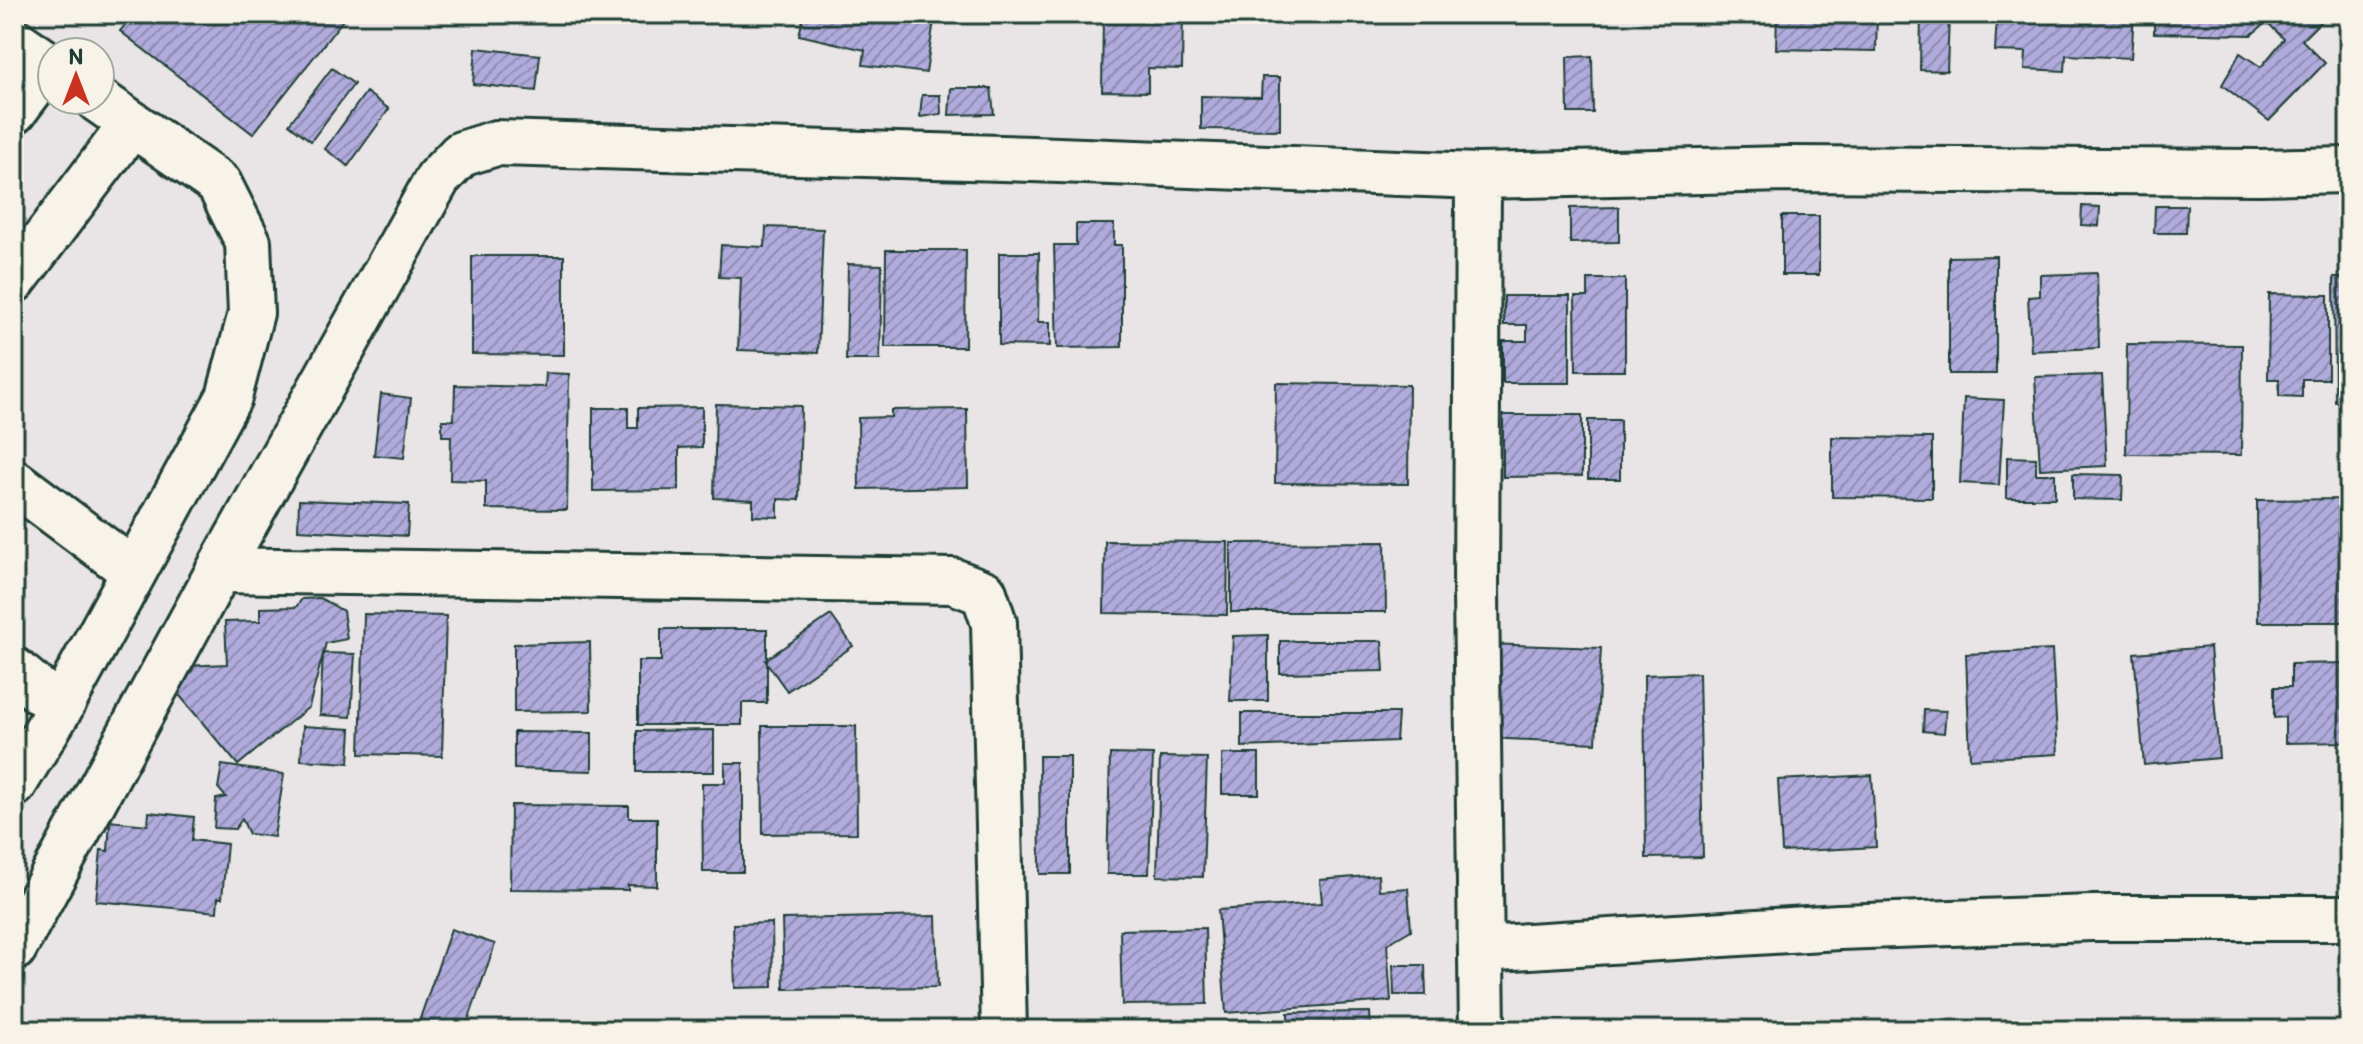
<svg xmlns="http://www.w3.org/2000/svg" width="2363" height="1044" viewBox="0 0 2363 1044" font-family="Itim,sans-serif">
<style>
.building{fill:url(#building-hatch);stroke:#1f3d34;stroke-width:2}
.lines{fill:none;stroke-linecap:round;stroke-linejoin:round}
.minor-casing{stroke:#1f3d34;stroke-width:50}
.minor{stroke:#f7f3e8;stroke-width:44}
</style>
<defs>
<pattern id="building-hatch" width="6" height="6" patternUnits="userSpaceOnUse" patternTransform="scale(2)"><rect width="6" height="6" fill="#b0abdc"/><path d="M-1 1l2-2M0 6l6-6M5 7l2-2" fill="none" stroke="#8f8cb3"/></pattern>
</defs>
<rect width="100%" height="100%" fill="#e9e5e6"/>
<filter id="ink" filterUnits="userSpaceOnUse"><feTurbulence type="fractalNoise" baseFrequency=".0125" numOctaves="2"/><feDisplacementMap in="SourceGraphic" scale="16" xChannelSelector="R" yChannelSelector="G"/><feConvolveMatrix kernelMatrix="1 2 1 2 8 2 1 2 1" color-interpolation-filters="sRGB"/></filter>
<g filter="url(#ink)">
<path class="building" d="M134 14H335L343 20 253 134 120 31Z
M804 14H935L926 73 863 65 865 50 799 35Z
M1103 14H1183L1182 69 1148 68V92L1102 91Z
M1777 14H1877L1876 51 1776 49Z
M1921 14 1949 16 1947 71 1920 70Z
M1997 14H2134L2131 58 2066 55 2065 71 2025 69 2026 52 1995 51Z
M2154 14H2328L2302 40 2325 63 2269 121 2222 85 2240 53 2261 67 2284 39 2267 22 2251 35 2154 33Z
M476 48 540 55 536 91 473 84Z
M1592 56 1593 113H1568L1567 57Z
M332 68 354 84 311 141 289 124Z
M1262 77H1280V130L1201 129V96L1261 97Z
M951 88H991L994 114 949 115Z
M366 92 389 109 348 166 325 149Z
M922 95H940L941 114 920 117Z
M2082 206 2100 207 2099 226 2081 225Z
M2155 206H2187L2186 233H2154Z
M1619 207V242L1570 243V208Z
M1782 216H1819V275H1782Z
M1076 224H1114V245H1122V347L1057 348 1054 245H1076Z
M766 227 823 229 818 353 738 350 741 278 719 277 721 245 765 247Z
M886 250H966L965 347H885Z
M999 253H1039L1038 322H1050V346L999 345Z
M472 256H564V355L472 354Z
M1996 256V374H1949V257Z
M848 264 882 265 880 360H846Z
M2097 273 2099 348 2031 351 2028 297 2040 296V275Z
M2334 277H2349V401L2335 402Z
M1588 279H1625V371H1576L1575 297H1588Z
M2269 294 2328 295V379H2302V397L2279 396V379H2268Z
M1504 296H1570V383H1503V341H1527V325H1504Z
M2127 344 2242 345 2241 455 2126 454Z
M546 373 569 374 567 510 486 509V481L450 480 451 436H442V420H454L455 385 545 387Z
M2102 375 2107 466 2040 469 2035 377Z
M1276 383 1409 385 1408 484 1275 483Z
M381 394 411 398 404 458 374 455Z
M1964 398 2004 400 1999 485 1960 483Z
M716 404 801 406 799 500 778 499V517L753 516V500L714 498Z
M702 407V447L679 448V490L593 491V408H628V428H638V408Z
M967 409 968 487 859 489 858 418 891 417V410Z
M1503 415H1582V476L1503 477Z
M1588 420H1620V479H1588Z
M1832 437 1932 438V498L1832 497Z
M2007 457 2036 458V474H2055V498H2007Z
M2073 474 2123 475 2122 500 2073 499Z
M2349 499V622H2258L2257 500Z
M299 500 409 504 407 536 298 530Z
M1105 541 1228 542 1227 615 1104 613Z
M1385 542 1386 612H1231V543Z
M320 598 343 611 347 639 326 643 309 707 238 765 175 690 185 666 227 664 225 622 260 621V608L296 607 302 599Z
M364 614 446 616 442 756 360 754Z
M831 615 853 646 787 691 765 660Z
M661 629H767V703H742V725H638V661H661Z
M1268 635V701H1230L1233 636Z
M1280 641H1382L1384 671 1280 673Z
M590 642 591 711 514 712V644Z
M1489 644 1601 648 1596 743 1485 738Z
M2210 647 2219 758 2144 765 2134 653Z
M2052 650 2058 754 1970 759 1966 654Z
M323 653 355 654 351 717 320 715Z
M2349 663V742L2285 743V717L2274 718V687H2291V664Z
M1699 673 1703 857 1646 858 1644 675Z
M1924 710 1946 711 1944 733 1923 731Z
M1242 713H1398L1396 741 1242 747Z
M303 726 351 729 349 763 301 760Z
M762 726H856L857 833 763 834Z
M714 730V772H637V731Z
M514 732 592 733V771L514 769Z
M1110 754 1153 755 1149 874H1107Z
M1222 754H1259V794H1222Z
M1039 756H1070V874H1040Z
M1160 757 1207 758 1203 877 1157 876Z
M725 763H743V872H703L702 783H725Z
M222 765 284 774 274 837 249 834 242 819 235 829 214 828 216 799 226 797 218 788Z
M1872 775 1876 847 1782 852 1778 780Z
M511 805 629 806V818H657V886L628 885V890L510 889Z
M149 812 194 817 192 840 227 844 222 898H218L217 912 96 901 101 850 108 851 110 821 148 825Z
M1378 875 1379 890 1408 888 1411 930 1387 944 1391 1001 1226 1013 1218 910 1322 903 1320 880Z
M936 916 938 987 784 989 782 919Z
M772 923 773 987 735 988 733 924Z
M1205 928 1207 1004 1122 1005 1120 930Z
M451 929 495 944 465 1030H416Z
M1393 965H1425L1426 995H1394Z
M1370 1012 1371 1030H1288V1013Z"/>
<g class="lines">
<g class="minor-casing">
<path id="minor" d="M14 41 52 67
M14 111 49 65
M1478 176 1476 593 1482 1030
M14 280 132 124
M14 482 133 571
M219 570 953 581 984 593 994 623 1004 1030
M14 670 60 708
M14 784 60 708 229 397 251 313 248 242 219 184 98 100
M14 948 219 570 438 178 461 154 496 143 1032 159 1478 176 1788 169 2259 172 2349 170
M1481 949 1839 927 2091 918H2349"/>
</g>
<use href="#minor" class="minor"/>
</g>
</g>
<rect width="2363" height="1044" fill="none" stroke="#f7f3e8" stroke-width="48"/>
<rect x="24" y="24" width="2315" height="996" fill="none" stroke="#1f3d34" stroke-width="3" filter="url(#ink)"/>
<g transform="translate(76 76)"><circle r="38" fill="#f7f3e8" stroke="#a1aaa0" stroke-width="2"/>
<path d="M0-6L14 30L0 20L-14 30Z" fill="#c8321e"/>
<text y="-12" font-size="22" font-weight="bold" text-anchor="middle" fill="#1f3d34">N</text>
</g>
</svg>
